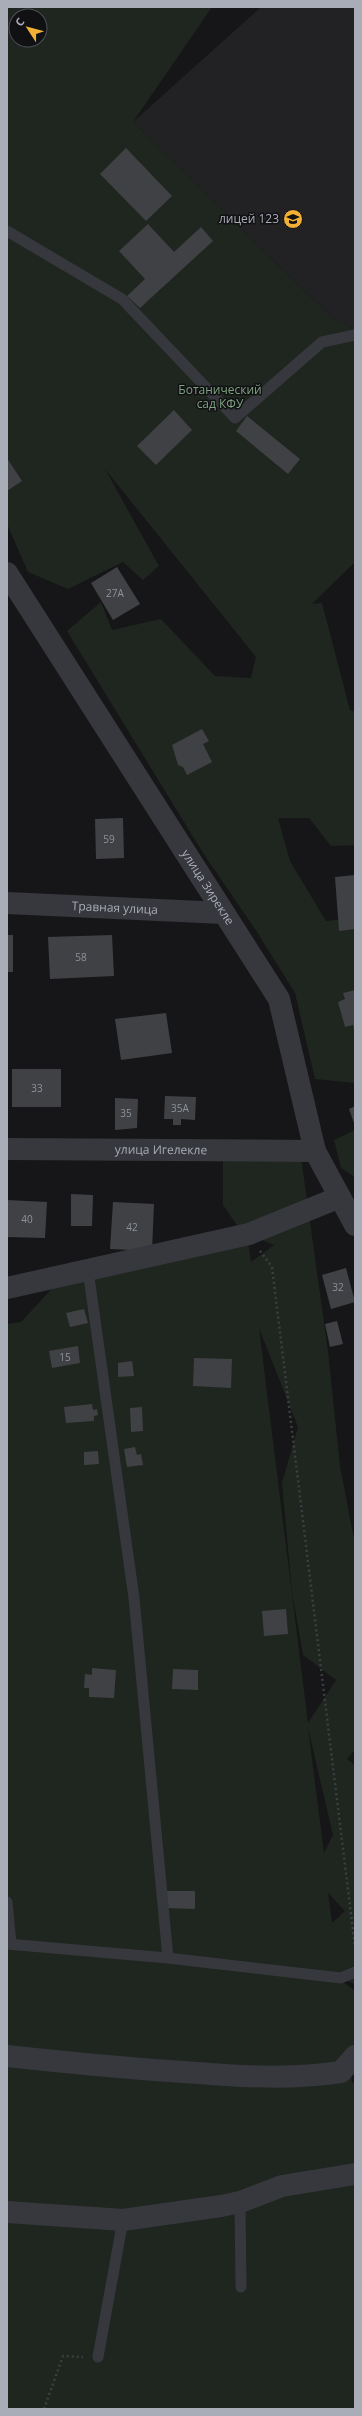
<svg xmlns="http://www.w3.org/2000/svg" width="362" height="2416" viewBox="0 0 362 2416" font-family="'Open Sans',sans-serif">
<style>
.built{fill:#222225}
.green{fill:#1e261f;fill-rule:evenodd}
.building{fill:#404145}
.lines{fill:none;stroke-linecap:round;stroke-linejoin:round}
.path{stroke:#3d3f44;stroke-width:2.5;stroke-dasharray:2 3;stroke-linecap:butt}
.service{stroke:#37383d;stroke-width:11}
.minor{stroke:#37383d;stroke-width:22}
.labels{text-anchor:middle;stroke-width:3;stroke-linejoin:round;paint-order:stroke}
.number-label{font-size:10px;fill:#8e929b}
.poi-label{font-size:12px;fill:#a8adb8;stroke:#111113;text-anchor:end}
.park-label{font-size:12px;fill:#7fa381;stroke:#111113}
.street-label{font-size:12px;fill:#a8adb8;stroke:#111113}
</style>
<rect width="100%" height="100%" fill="#161618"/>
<path class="built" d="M261 7H355V329L330 316 133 122Z"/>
<path class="green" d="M7 7H212L133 122 330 316 355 329V562L312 604 322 603 350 710 355 712V845L331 846 309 818H278L290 861 326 921 355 918V1083L315 1079 295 993 257 932 203 853 67 631 101 602 112 630 161 619 215 676 251 678 256 657 105 469 159 566 143 580 123 562 68 589 28 572 7 524ZM16 16H40V40H16Z
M355 1130V1177L341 1168 334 1140Z
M301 1157 328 1351 340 1466 355 1544V1750L347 1759 355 1765V1984L341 1978 339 1979 354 1990 355 1998V2067L350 2069 352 2083 355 2082V2409H7V1324L21 1322 59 1281 248 1242 251 1262 274 1245 241 1231 223 1205V1159ZM259 1328 298 1427 282 1483 292 1592 303 1655 336 1680 308 1723ZM308 1728 333 1835 324 1853ZM328 1893 345 1911 332 1923V1922Z"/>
<path class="building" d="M126 148 172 196 146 221 100 174Z
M148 224 174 252 201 227 213 241 140 308 127 296 145 279 119 251Z
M174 410 192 430 156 465 137 446Z
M247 416 300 459 288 474 236 431Z
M7 458 22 481 7 491Z
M117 567 140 604 113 620 91 583Z
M202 729 209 741 203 744 212 762 187 775 183 767 178 765 172 745Z
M123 818 124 858 96 859 95 819Z
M355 875V929L339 931 335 877Z
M7 935H13V972H7Z
M112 935 114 976 50 979 48 937Z
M355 990V1030H354L353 1025 345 1027 338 1002 345 999 343 993Z
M166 1013 172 1053 121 1060 115 1019Z
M12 1069H61V1107H12Z
M165 1096 196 1097 195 1120 181 1119V1125H173V1119H164Z
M115 1098 138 1099 137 1128 115 1130Z
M355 1106V1126L349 1109Z
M71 1194 93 1195 92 1226H71Z
M7 1200 47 1202 45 1238 7 1237Z
M113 1202 154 1204 152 1251 110 1249Z
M346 1268 355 1302 331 1309 322 1275Z
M84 1309 88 1323 70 1327 66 1313Z
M337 1321 343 1344 330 1347 325 1324Z
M78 1346 80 1363 52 1368 49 1351Z
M194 1358 232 1359 231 1388 193 1386Z
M132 1361 134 1376 118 1377V1363Z
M92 1404 93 1410 97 1409 98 1415 94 1416V1421L66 1423 64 1407Z
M142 1407 143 1431 131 1432 130 1408Z
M135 1447 137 1455 141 1454 143 1465 127 1467 124 1449Z
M98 1451 99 1464 84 1465V1452Z
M286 1609 288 1634 264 1636 262 1611Z
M92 1668 116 1670 114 1698 89 1697V1688H84L85 1674 92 1675Z
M173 1669 198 1670V1690L172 1689Z
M165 1891H195V1909L165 1908Z"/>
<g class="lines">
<path class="path" d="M260 1251 272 1267 355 1947
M44 2409 63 2356 83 2357"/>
<path class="service" d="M7 231 122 299 235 418 322 342 355 335
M88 1270 134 1598 168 1958
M7 1902 11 1944
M7 1944 168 1958 341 1978 355 1972
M240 2202 241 2287
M98 2357 123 2220"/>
<g class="minor">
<path id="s1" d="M7 573 279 999 315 1151 355 1225"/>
<path id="s2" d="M7 903 223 913"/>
<path id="s3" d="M7 1149 315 1151"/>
<path d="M7 1288 249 1234 340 1197"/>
<path d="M7 2056C71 2063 135 2069 198 2073 247 2077 294 2079 341 2072L355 2056"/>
<path d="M7 2212 123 2220 221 2206 240 2202 282 2186 355 2174"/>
</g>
</g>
<defs>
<g id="school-disc" transform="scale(1)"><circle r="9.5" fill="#f2b134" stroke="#111113"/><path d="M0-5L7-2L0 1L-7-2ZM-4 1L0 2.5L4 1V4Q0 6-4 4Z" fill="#111"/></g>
</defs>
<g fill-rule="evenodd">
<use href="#school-disc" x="293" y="219"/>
</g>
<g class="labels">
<g class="number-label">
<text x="115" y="597">27А</text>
<text x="109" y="843">59</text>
<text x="81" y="961">58</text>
<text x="37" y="1092">33</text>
<text x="180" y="1112">35А</text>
<text x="126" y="1117">35</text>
<text x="27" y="1223">40</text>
<text x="132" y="1231">42</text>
<text x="338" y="1291">32</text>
<text x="65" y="1361">15</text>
</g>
<g class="poi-label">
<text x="279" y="223">лицей 123</text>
</g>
<g class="park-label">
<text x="220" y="394">Ботанический<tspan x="220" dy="14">сад КФУ</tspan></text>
</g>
<g class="street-label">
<text dy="4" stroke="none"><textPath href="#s1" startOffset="373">улица Зирекле</textPath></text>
<text dy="4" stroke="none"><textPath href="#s2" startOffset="108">Травная улица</textPath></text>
<text dy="4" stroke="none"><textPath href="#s3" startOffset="154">улица Игелекле</textPath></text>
</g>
</g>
<rect width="362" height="2416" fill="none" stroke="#a8adb8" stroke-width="16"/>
<g transform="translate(28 28) rotate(306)"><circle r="19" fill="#111113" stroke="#4d4f55"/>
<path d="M0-3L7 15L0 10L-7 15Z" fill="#f2b134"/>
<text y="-6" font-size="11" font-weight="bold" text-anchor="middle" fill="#a8adb8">С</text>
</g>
</svg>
